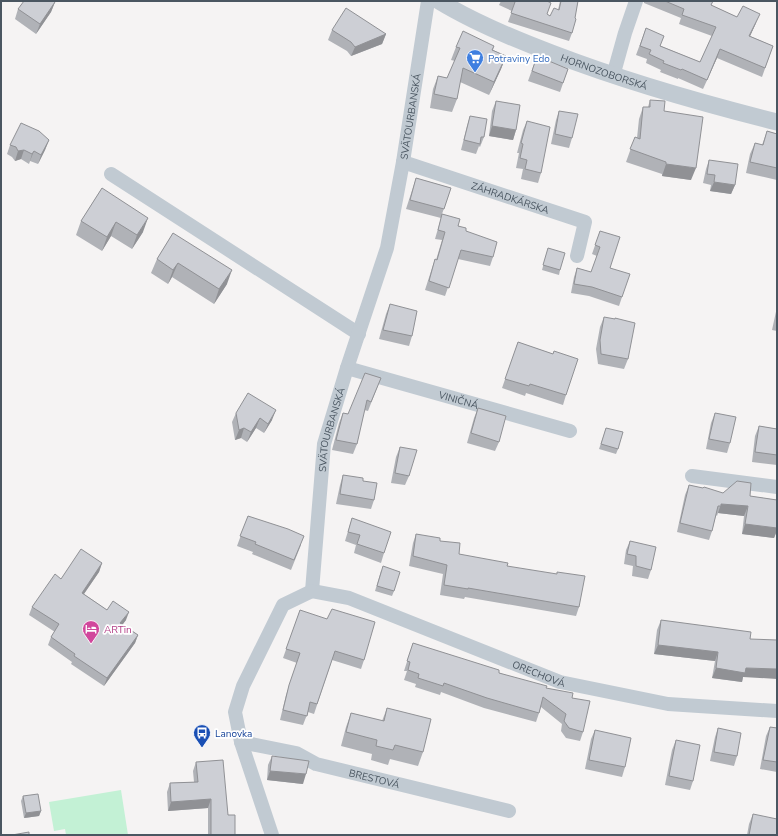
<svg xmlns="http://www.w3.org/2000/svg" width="778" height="836" viewBox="0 0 778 836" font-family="'Nunito Sans',sans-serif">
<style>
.green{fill:#c3f1d5}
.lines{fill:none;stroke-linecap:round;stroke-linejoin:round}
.minor{stroke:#c1cad2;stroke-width:14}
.tertiary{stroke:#c1cad2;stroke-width:17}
.wall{fill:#b0b2b7}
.shaded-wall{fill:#909195}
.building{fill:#cdcfd5;stroke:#909195}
.labels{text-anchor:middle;stroke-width:3.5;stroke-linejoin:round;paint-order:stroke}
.shop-label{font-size:10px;fill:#366cbe;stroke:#fff;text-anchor:start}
.street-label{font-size:10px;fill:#4a5661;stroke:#fff}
.hotel-label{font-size:10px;fill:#b23c85;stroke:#fff;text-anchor:start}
.transit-label{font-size:10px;fill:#164399;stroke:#fff;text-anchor:start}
</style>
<rect width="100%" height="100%" fill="#f5f3f3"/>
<path class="green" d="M121 790 128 835H66L65 829 54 831 49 802Z"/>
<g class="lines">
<g class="minor">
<path d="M613 76 625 33 636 1"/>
<path id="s1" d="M403 162 585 222 577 256"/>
<path d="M111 174 359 334"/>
<path id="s2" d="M347 368 570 431"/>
<path d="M692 476 777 487"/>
<path id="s3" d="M312 591 324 444 347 368 387 248 403 162 428 1"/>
<path id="s4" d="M312 591 349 598 560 682 668 704 777 711"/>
<path id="s5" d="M241 742 296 753 316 764 509 811"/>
<path d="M272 835 241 742 235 712 243 686 283 605 312 591"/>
</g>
<path class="tertiary" id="s6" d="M439 1C475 23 514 39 554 54 627 82 701 103 777 122"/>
</g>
<path class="wall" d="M501 1H547V14L550 16 558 10 560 1H578L572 33 569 41 508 22 512 11 499 5Z
M644 1H713L711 5 737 17 756 23 750 36 773 46 762 77 717 58 703 89 678 78V79L660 72 661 70 646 63 647 59 636 55 646 28 661 46 700 62 712 36 679 24 681 18 644 3Z
M55 2 51 12 36 34 15 19 18 9Z
M332 30 386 34 382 44 351 56 347 51 328 40Z
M494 46 493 50 506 56 501 69 489 95 460 82 457 99 452 112 430 108 433 89 438 76 447 78 455 61 451 60 456 47Z
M537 56 568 69 560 92 528 81Z
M650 100 664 111 691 180 662 176V174L626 162 635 137 637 138 639 119 643 107H648Z
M496 101 516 130 513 140 489 136 492 111Z
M559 111 572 138 569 148 551 144 556 120Z
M470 116 484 137 480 147 479 146 476 154 461 150 467 126Z
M527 121 541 173 538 183 521 179 523 169 516 168 519 153H517L523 130Z
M767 131 777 134V180L746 173 750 154 755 143 762 145Z
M49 140 45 150 38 164 30 161 29 164 21 159 15 161 12 157 7 154 10 145Z
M709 160 735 185 731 194 710 191 711 185 703 183 706 169Z
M416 178 451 188 442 214 466 231 493 257 490 266 458 259 445 296 425 290 432 268 435 259 436 260 442 240 435 239 441 218 406 209Z
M102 188 143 232 132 249 111 236 102 251 76 235 81 221Z
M600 231 610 268 622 297 619 306 589 296 571 293 574 277 577 268 591 272 597 256 592 254Z
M173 233 227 284 214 304 172 277 168 284 151 273 157 259Z
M548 248 560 270 559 275 542 270Z
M390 304 412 336 409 346 379 339 386 314Z
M777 307V331L772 330Z
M604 317 628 359 624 369 598 364 596 349 600 327Z
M518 342 553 354 566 395 563 405 526 393 525 396 502 388Z
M381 378 368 411 364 410 357 444 353 454 332 450 339 423 343 413 348 414Z
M478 408 499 442 495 451 467 443 474 418Z
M236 413 272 420 264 433 256 428 247 442 241 438 235 440 232 422Z
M715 413 730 443 727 453 706 449 711 423Z
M759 426 777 429V465L752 462 755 436Z
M606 428 618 449 616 454 599 449Z
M400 447 409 476 405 485 391 483 396 457Z
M343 475 363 481 374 500 371 509 336 504 340 485Z
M689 485 723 493 750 496 777 500V533H776L774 538 742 534 744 516 718 513 717 516 716 515 712 531 709 540 677 532 685 495Z
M248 516 301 545 291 570 252 554 253 552 237 546Z
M352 518 384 553 381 563 354 553 356 545 345 541Z
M416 534 440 541 459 554 507 566 579 607 576 616 465 597 464 599 440 595 443 574 409 566 413 543Z
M630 541 651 570 648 579 632 576 633 566 624 564 626 550Z
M102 563 99 572 84 594 107 610 126 620 122 624 138 635 135 643 104 686 71 664 72 662 48 645 51 637 55 632 29 615 32 607 61 579Z
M381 571 394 591 392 596 375 591Z
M300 610 364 660 361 669 332 660 314 714 308 712 303 725 280 720 286 695 297 663 283 658Z
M661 620 750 639 743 677 742 682 712 678 715 661 654 654 657 630Z
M413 643 572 698 583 732 580 741 566 738 561 731 562 724 541 707 536 722 484 708 441 692 440 695 415 687 416 684 404 680 407 671H404Z
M387 708 423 752 418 766 390 759 388 765 371 760 372 754 341 746 346 727 351 713 382 721Z
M770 727 777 728V772L760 769 766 736Z
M718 728 737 756 734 766 710 761 715 737Z
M595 730 625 767 622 777 585 769 591 739Z
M676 740 693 781 690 790 665 785 672 750Z
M272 756 303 784 267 780 268 765Z
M196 762 228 815 235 835H208V808L168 811 167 792 170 783 194 782 193 771Z
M23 796 41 811 39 816 24 818 21 801Z
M753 814 777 835H747L749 824Z"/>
<path class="shaded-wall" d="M55 2 51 12 36 34 40 24Z
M760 14 756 23 746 45 749 36Z
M386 34 382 44 351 56 355 47Z
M720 49 717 58 703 89 707 80Z
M506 56 501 69 489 95 494 82Z
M492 126 516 130 513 140 489 136Z
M49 140 45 150 38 164 41 155Z
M24 150 21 159 15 161 18 151Z
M34 151 30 161 29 164 32 154Z
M666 164 696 168 691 180 662 176Z
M714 182 735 185 731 194 710 191Z
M148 218 143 232 132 249 137 235Z
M116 222 111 236 102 251 107 237Z
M178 263 172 277 168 284 173 270Z
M232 270 227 284 214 304 219 289Z
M276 410 272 420 264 433 268 424Z
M260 418 256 428 247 442 251 432Z
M244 428 241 438 235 440 239 430Z
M721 504 748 506 744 516 718 513Z
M745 524 777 525V533H776L774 538 742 534Z
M102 563 99 572 79 601 82 593Z
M129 612 126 620 118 631 120 623Z
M138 635 135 643 104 686 107 678Z
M658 645 718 652 715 661 654 654Z
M716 668H746L777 669V679L743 677 742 682 712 678Z
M270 771 306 774 303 784 267 780Z
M211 799 208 808 168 811 171 802Z
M41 811 39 816 24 818 26 813Z"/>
<path class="building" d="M24 1H53L55 2 40 24 18 9Z
M512 1H547L551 3 547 14 550 16 554 8 559 10 561 1H578L575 18 576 19 572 33 511 13 515 2Z
M665 1H713L711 5 737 17 743 6 760 14 749 36 773 46 765 68 720 49 707 80 682 69 681 70 663 63 664 61 649 54 651 50 640 46 646 28 664 36 660 46 700 62 716 27 682 15 684 9Z
M346 8 386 34 355 47 351 42 332 30Z
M463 31 494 46 492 50 506 56 494 82 463 68 457 99 434 94 438 76 447 78 460 48 456 47Z
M537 56 568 69 563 83 532 71Z
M650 100 665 101 664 111 703 117 696 168 666 164V162L630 149 635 137 640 139 643 107H650Z
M496 101 520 105 516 130 492 126Z
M559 111 578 114 572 138 555 134Z
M470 116 487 119 484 137H481L480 144 464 140Z
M527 121 550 127 541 173 525 169 527 160 520 158 523 144 521 143Z
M21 123 39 131 49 140 41 155 34 151 32 154 24 150 18 151 16 147 10 145Z
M767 131 777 134V168L750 162 755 143 763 145Z
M709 160 738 164 735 185 714 182 715 175 707 174Z
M416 178 451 188 444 209 410 200Z
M102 188 148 218 137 235 116 222 107 237 81 221Z
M442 214 460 219 458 226 466 228V231L497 242 493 257 461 250 449 288 429 281 435 259 437 260 445 232 438 230Z
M600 231 620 237 610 268 630 274 622 297 592 287 574 284 577 268 591 272 600 247 595 245Z
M173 233 232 270 219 289 178 263 173 270 157 259Z
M548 248 565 253 560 270 543 265Z
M390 304 417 311 412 336 383 330Z
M604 317 615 319V318L635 323 628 359 601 354 600 340Z
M518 342 553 354 554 351 578 359 566 395 530 384 529 386 505 379Z
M365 373 381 378 371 402 367 400 357 444 336 440 343 413 348 414Z
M248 393 276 410 268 424 260 418 251 432 244 428 239 430 236 413Z
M478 408 506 416 499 442 471 433Z
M715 413 736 417 730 443 709 439Z
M759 426 777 429V455L755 452Z
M606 428 623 432 618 449 601 444Z
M400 447 417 450 409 476 395 473Z
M343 475 363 478V481L377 483 374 500 340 494Z
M737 481 751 483 750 496 777 500V528L745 524 748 506 721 504V506H718L712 531 680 523 689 485 703 488 704 487 723 493Z
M248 516 288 529 304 536 294 560 255 544 256 542 240 536Z
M352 518 391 532 384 553 357 544 360 535 348 532Z
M416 534 440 538V541L460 543 459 554 508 563 507 566 557 574V572L585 576 579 607 468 588V589L444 585 447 565 413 556Z
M630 541 656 547 651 570 636 566V556L627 554Z
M81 549 102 563 82 593 107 610 113 601 129 612 120 623 138 635 107 678 74 656 75 654 51 637 59 624 32 607 55 574 61 579Z
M383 566 400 572 394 591 377 586Z
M332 609 375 622 364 660 335 651 317 704 310 702 307 716 283 710 289 685 300 653 286 649 300 610 327 619Z
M661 620 751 632 750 639 777 640V669L746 668 745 673 716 668 718 652 658 645Z
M413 643 499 670V673L547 686 546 688 573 693 572 698 590 701 583 732 569 728 564 721 566 714 543 697 539 713 487 698 444 683 443 686 418 678 419 674 408 670 410 662 407 661Z
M387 708 431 719 423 752 395 745 393 750 376 746 377 740 346 732 351 713 384 721Z
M770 727 777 728V762L763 760Z
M718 728 741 733 737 756 714 752Z
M595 730 631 738 625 767 589 760Z
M676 740 700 745 693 781 669 776Z
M272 756 309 761 306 774 270 771Z
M223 760 228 815H235V835H211V799L171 802 170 783 198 782 196 762Z
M38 794 41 811 26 813 23 796Z
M753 814 777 819V835H749Z
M29 832V835H12Z"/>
<defs>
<g id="supermarket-pin" transform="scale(0.9)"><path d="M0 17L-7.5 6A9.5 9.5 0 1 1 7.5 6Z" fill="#3f7fe0" stroke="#fff"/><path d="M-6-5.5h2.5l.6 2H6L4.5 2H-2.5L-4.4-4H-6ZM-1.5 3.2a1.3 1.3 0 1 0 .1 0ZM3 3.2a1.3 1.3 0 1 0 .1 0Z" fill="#fff"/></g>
<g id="hotel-pin" transform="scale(0.9)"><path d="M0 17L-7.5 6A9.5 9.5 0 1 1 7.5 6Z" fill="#d1479c" stroke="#fff"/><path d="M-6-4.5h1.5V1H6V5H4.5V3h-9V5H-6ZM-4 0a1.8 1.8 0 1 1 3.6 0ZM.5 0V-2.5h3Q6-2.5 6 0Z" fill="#fff"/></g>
<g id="bus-pin" transform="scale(0.9)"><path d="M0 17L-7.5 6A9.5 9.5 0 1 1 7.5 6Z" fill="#1a4fb4" stroke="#fff"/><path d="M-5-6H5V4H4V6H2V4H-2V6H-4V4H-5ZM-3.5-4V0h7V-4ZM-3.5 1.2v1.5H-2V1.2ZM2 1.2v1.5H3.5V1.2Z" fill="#fff"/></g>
</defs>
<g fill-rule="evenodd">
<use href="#supermarket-pin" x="475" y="58"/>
<use href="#hotel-pin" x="91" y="629"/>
<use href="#bus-pin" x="202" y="733"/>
</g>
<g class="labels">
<g class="shop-label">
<text x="488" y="62">Potraviny Edo</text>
</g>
<g class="street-label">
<text dy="4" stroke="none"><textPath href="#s6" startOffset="180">HORNOZOBORSKÁ</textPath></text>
<text dy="4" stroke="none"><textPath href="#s3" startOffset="487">SVÄTOURBANSKÁ</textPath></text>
<text dy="4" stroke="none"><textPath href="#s1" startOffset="113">ZÁHRADKÁRSKA</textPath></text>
<text dy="4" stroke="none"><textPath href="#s2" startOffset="116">VINIČNÁ</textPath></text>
<text dy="4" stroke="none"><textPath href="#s3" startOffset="163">SVÄTOURBANSKÁ</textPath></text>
<text dy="4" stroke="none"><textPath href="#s4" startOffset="242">ORECHOVÁ</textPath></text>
<text dy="4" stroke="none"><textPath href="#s5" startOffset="139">BRESTOVÁ</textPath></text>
</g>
<g class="hotel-label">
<text x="104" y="633">ARTin</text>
</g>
<g class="transit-label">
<text x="215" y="737">Lanovka</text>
</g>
</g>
<rect width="778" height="836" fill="none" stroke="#4a5661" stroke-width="4"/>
</svg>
